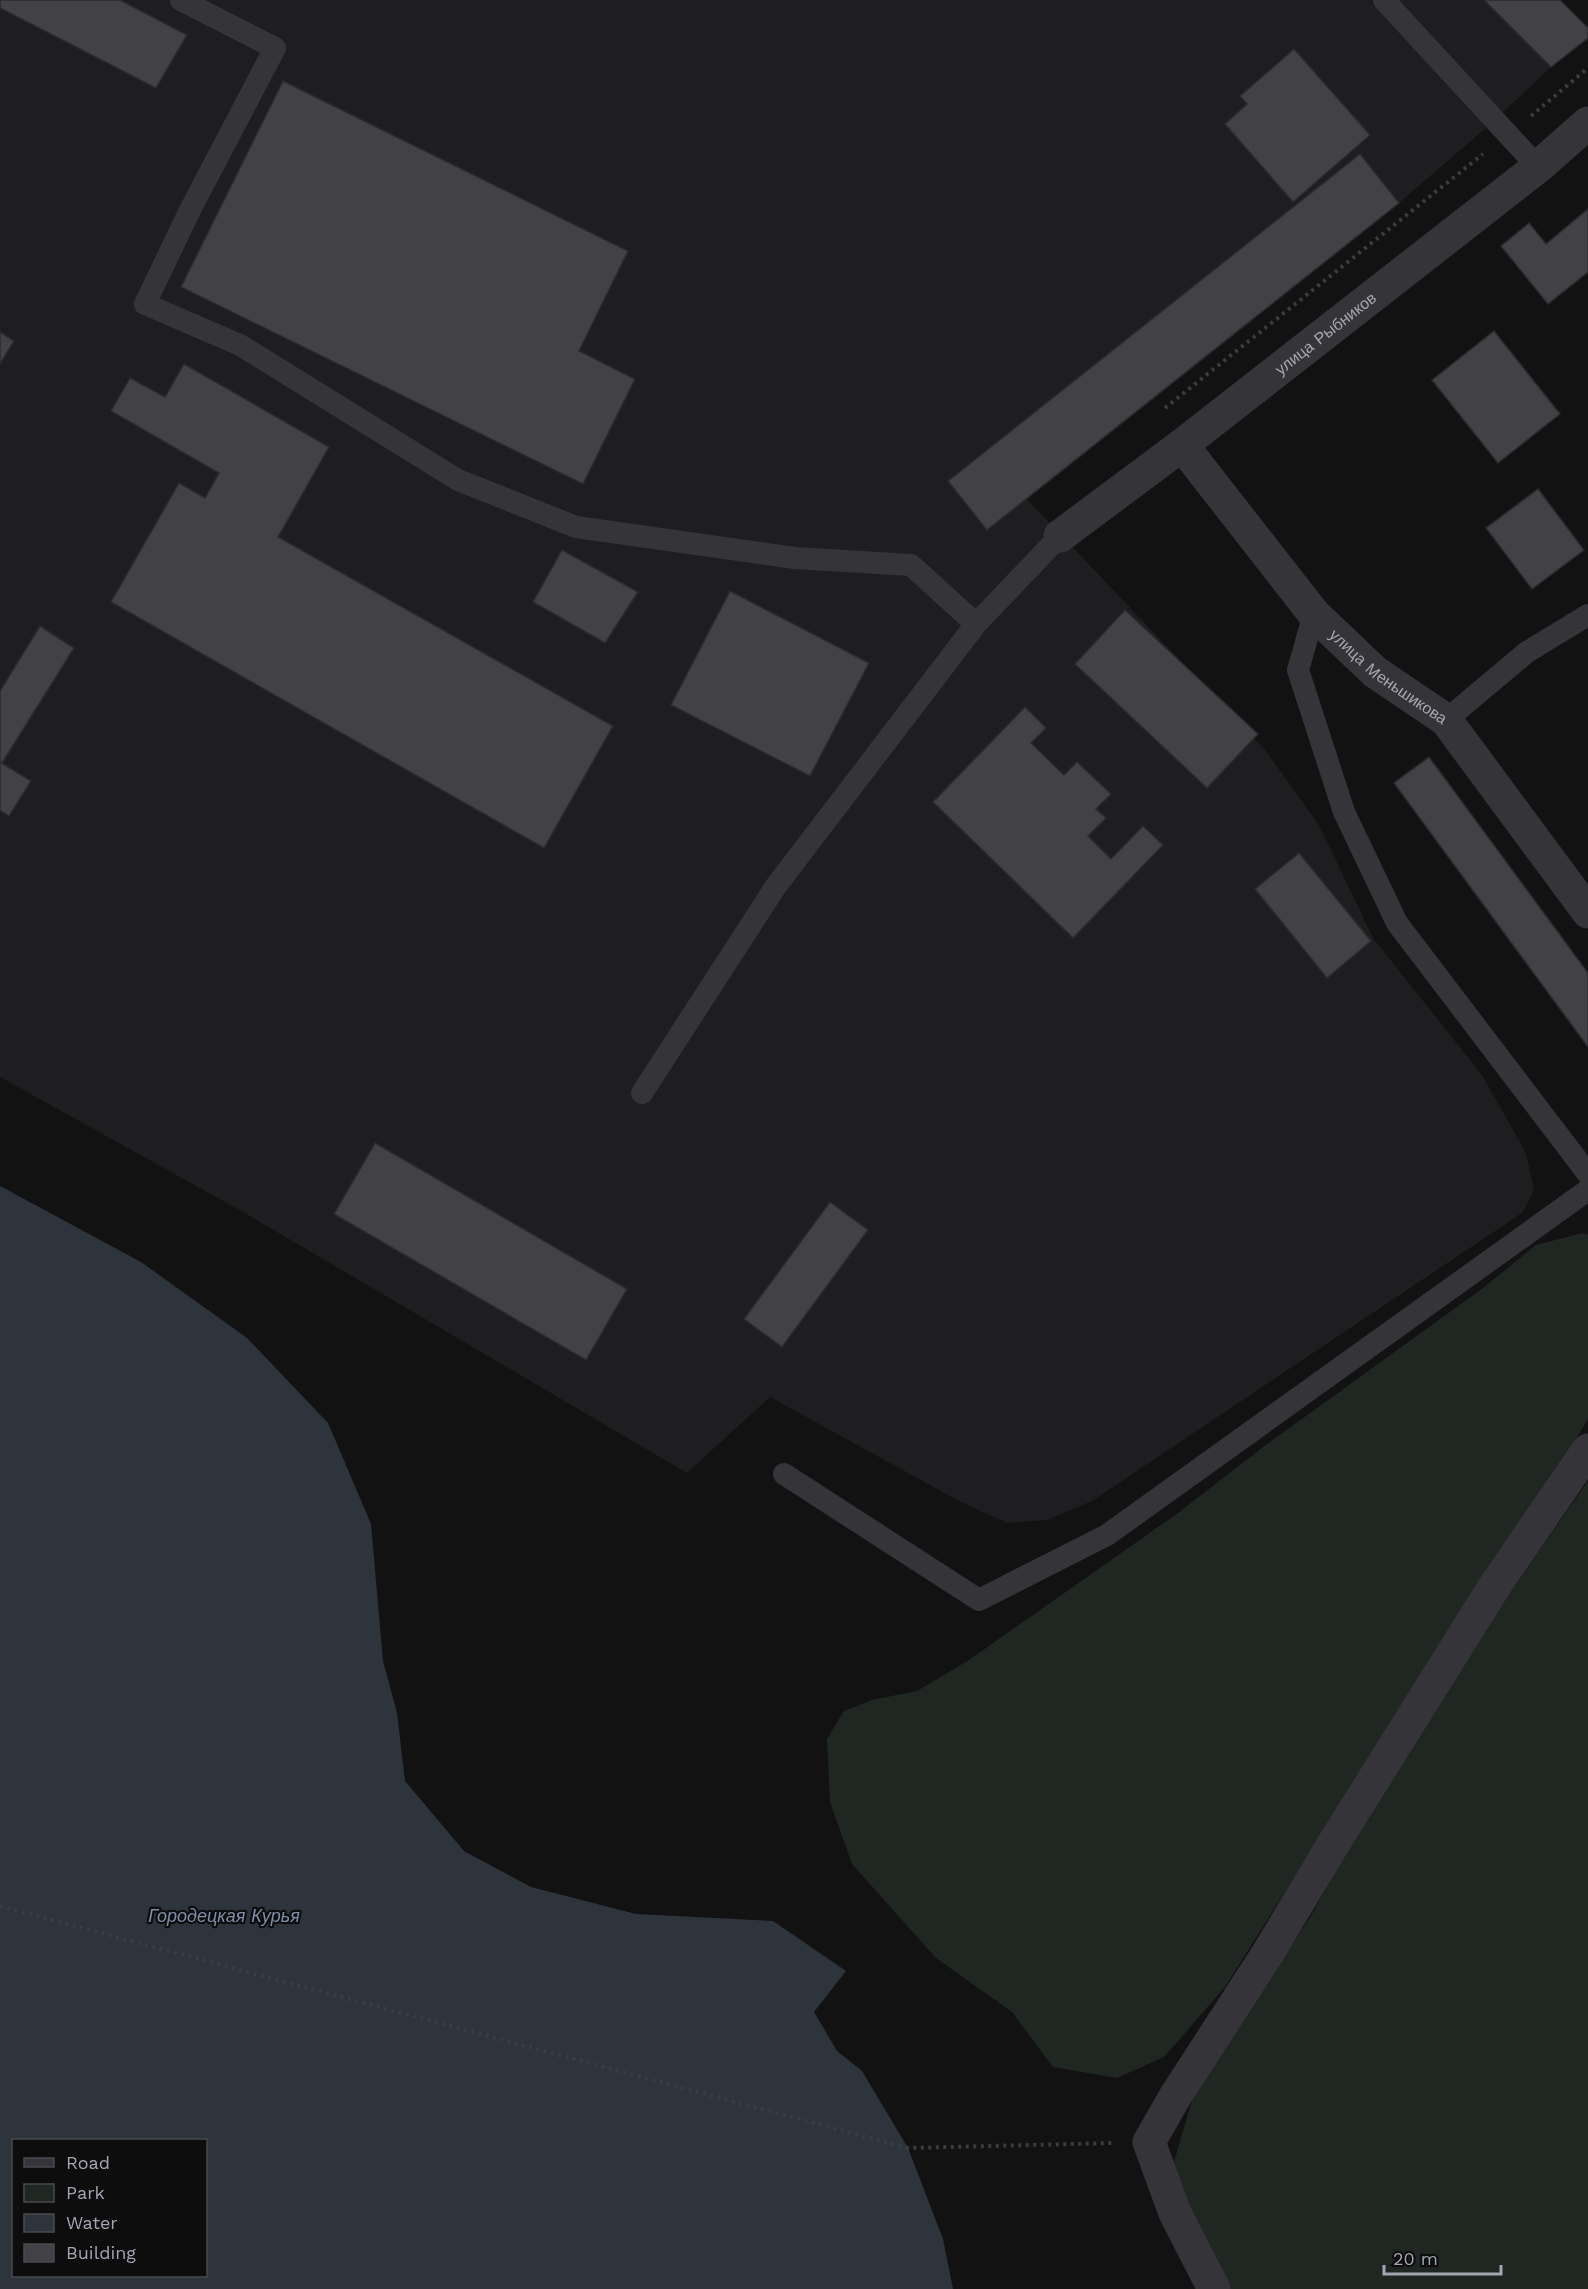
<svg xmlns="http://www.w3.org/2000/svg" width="1588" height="2289" viewBox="0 0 1588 2289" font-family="'Work Sans',sans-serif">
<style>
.built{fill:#1e1e20}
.green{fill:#202722}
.water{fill:#2e343c;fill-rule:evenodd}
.building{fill:#414146;stroke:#2c2c2f;stroke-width:1.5}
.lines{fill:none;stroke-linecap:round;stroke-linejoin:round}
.path{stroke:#3b3c40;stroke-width:4;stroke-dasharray:3 4.5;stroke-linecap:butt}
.lane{stroke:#353539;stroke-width:22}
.street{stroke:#353539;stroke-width:33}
.labels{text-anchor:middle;stroke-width:4.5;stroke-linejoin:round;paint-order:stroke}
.street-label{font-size:16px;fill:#a4a6b2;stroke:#0d0d0e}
.water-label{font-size:18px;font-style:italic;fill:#7e8faa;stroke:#0d0d0e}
</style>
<rect width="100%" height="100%" fill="#121213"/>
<path class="built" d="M0 0H1484L1551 67 1495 120 1399 203 1026 498 1266 751 1319 825 1373 938 1482 1075 1526 1153 1534 1190 1522 1213 1092 1501 1047 1520 1007 1523 959 1501 770 1397 687 1473 243 1212 0 1077Z"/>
<path class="green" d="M1582 1233 1588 1235V1419L1563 1460 1317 1841 1225 1987 1164 2057 1117 2078 1053 2067 1012 2012 936 1958 852 1864 830 1802 827 1739 844 1711 872 1700 917 1691 969 1660 1178 1513 1263 1447 1483 1288 1536 1245Z
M1588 1481V2289H1224L1172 2169 1194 2093 1311 1916 1407 1740Z"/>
<path class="water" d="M0 1186 141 1262 247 1338 328 1423 371 1524 383 1661 397 1713 405 1781 464 1851 531 1887 636 1914 773 1921 846 1971 814 2012 837 2051 862 2071 908 2148 943 2239 953 2289H0ZM14 2140H206V2276H14Z"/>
<path class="building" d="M0 0H120L187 35 156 88 0 8Z
M1484 0H1560L1588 28V38L1551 67Z
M1294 49 1370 135 1293 202 1225 124 1247 104 1240 96Z
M283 81 628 251 579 351 635 379 583 484 181 287Z
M1360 154 1399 203 987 530 948 481Z
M1588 209V272L1548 304 1501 246 1529 223 1546 244Z
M1494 331 1560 414 1498 463 1432 380Z
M0 332 14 341 0 364Z
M184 364 329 447 278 537 613 726 544 848 111 602 179 483 205 498 219 473 111 411 130 378 165 397Z
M1538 489 1584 550 1532 589 1486 528Z
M562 550 638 592 605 643 533 602Z
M730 591 869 663 810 776 671 705Z
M1125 610 1258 734 1207 788 1075 664Z
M40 626 74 648 2 763 0 762V691Z
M1025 707 1046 728 1031 743 1064 775 1077 762 1111 794 1096 809 1106 818 1088 836 1111 859 1143 826 1163 845 1073 938 933 802Z
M1429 757 1588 973V1047L1394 783Z
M0 762 31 781 9 816 0 810Z
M1299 853 1371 941 1327 978 1255 889Z
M375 1143 627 1289 586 1360 334 1214Z
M830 1202 868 1230 782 1347 744 1319Z"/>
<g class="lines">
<path class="path" d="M1531 116 1588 68
M1165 408 1483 154
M0 1906 908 2148 1113 2143"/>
<path class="lane" d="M181 0 275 48 190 210 145 304 240 345 458 480 576 527 795 558 911 565 976 624
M1384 0 1538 167
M1314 614 1298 670 1344 812 1397 923 1588 1174
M1446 720 1527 652 1588 615
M642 1093 776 886 976 624 1060 536
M784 1474 979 1600 1107 1535 1588 1190"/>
<g class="street">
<path id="s1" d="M1182 445 1314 614 1375 672 1446 720 1588 912"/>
<path id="s2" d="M1060 536 1182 445 1538 167 1588 123"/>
<path d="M1214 2289 1175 2213 1149 2142 1176 2095 1268 1953 1332 1846 1494 1587 1588 1450"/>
</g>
</g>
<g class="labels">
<g class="street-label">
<text dy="6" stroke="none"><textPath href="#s2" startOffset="334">улица Рыбников</textPath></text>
<text dy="6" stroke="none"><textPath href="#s1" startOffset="312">улица Меньшикова</textPath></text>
</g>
<g class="water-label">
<text x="224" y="1922">Городецкая Курья</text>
</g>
</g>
<rect x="12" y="2139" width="195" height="138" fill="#0d0d0e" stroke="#494a50" stroke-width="1.5"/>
<rect x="24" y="2158" width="30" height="9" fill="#353539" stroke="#494a50" stroke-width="1.5"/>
<text x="66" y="2169" font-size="18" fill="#a4a6b2">Road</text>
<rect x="24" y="2184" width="30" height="18" fill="#202722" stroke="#494a50" stroke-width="1.5"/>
<text x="66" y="2199" font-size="18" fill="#a4a6b2">Park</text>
<rect x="24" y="2214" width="30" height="18" fill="#2e343c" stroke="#494a50" stroke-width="1.5"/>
<text x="66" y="2229" font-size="18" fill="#a4a6b2">Water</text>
<rect x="24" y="2244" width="30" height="18" fill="#414146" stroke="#494a50" stroke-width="1.5"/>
<text x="66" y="2259" font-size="18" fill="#a4a6b2">Building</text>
<path d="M1384 2265v9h117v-9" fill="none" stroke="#a4a6b2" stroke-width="3"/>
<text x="1393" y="2265" font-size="18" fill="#a4a6b2" stroke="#0d0d0e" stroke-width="4.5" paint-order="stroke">20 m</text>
</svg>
